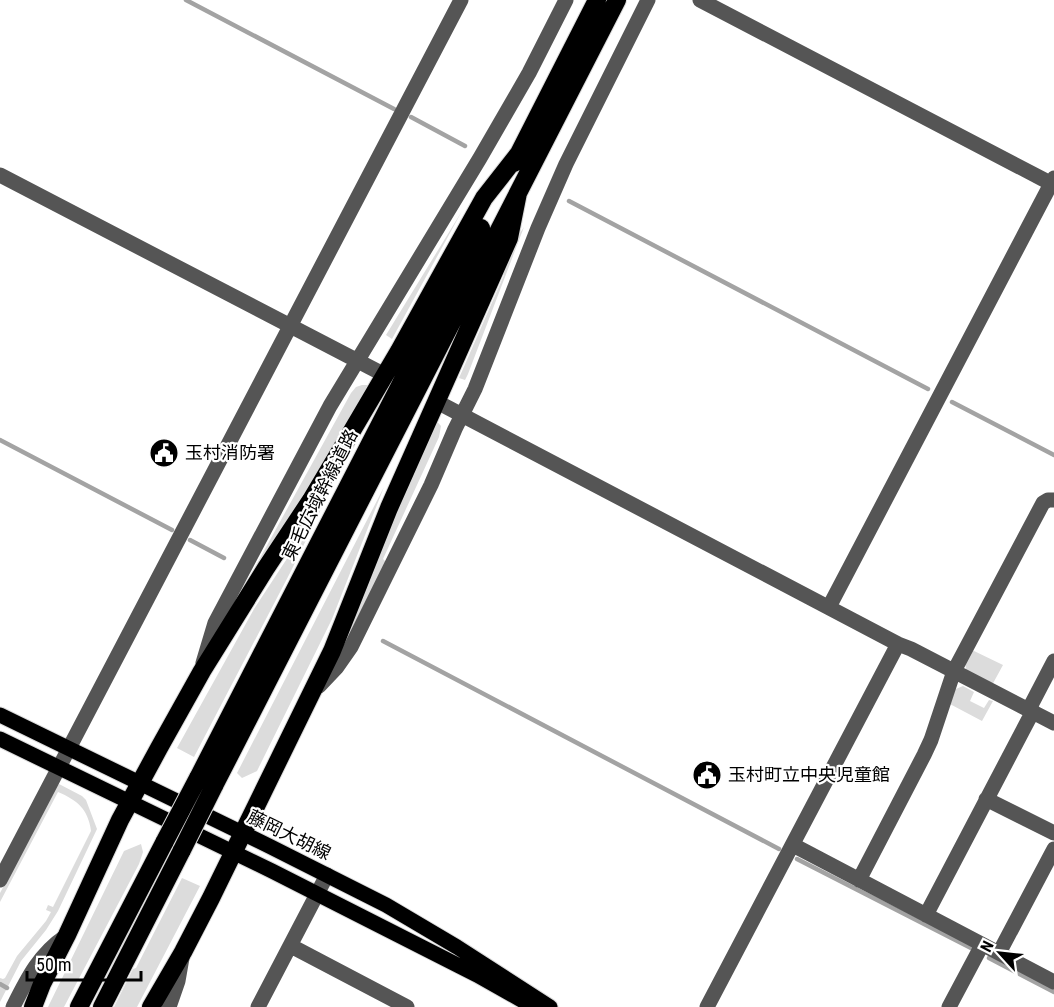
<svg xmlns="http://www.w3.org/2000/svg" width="1054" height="1007" viewBox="0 0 1054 1007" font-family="'Roboto Condensed','Noto Sans JP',sans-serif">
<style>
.green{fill:#dcdcdc}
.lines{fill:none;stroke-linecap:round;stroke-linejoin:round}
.stream{stroke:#a3a3a3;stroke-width:4.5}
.major-casing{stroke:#dbdbdb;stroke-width:17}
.highway-casing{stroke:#dbdbdb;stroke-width:20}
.minor{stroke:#555;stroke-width:15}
.major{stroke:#000;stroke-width:15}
.highway{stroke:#000;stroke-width:18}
.highway-bridge-casing{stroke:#dbdbdb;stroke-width:20;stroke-linecap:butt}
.highway-bridge{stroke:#000;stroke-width:18}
.labels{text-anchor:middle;stroke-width:4.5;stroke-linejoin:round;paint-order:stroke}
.poi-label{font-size:18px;fill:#000;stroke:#fff;text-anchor:start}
.street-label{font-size:18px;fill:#000;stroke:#fff}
</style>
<rect width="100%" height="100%" fill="#fff"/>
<path class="green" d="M462 211 392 339 386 335Z
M524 227 468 374 465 380 459 378 504 275 502 273 520 233Z
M362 385H371L327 460 227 618 351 393 356 387Z
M434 418 441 426 439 437 383 559 386 562 347 638H345Z
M384 487 332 619 257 771 242 778 237 773Z
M326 499 291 571 194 757 177 748 254 609Z
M972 650 1003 665 991 687 968 676 965 664Z
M963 686 974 692 970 701 984 708 989 700 993 701 982 721 948 703 951 691Z
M59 784 82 796 86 800 97 829 58 911 46 930 21 961 0 1002V978L3 979 5 978 17 956 46 921 51 912 46 910 48 905 53 907 91 831C88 809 77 800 58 792L0 902V893L55 788Z
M141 844 143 852 139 864 64 1007H48L124 851Z
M182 878 200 886 137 1007H114L133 969 136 968Z"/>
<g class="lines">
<path class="stream" d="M186 0 394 109
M411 117 465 146
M569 201 928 389
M952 402 1054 455
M0 440 172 530
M190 540 224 558
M383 641 779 849
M797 859 971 948
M989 958 1054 992
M0 984 7 988"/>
<g class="major-casing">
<path id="major" d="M0 715 269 846 386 905 457 947 550 1007
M0 739 272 871 477 975 532 1006"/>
</g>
<g class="highway-casing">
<path id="highway" d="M514 163 597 0
M198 778 481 228
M214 786 617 0
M33 1007 42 984 67 935 120 820 159 748 202 671 266 568 311 500 346 441 399 351 484 198 520 152
M79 1007 165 841
M102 1007 182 850
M151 1007 183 952 211 898 332 651 389 508 509 238 518 193"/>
</g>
<path class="minor" d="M700 0 1054 185
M0 175 379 372
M441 404 898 644 911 649 1054 723
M829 607 1054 178
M203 663 215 623 330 406 480 158 529 73 566 0
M319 686 337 667 351 647 431 485 455 429 475 389 538 228 566 164 648 0
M1029 709 1054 661
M986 799 1054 833
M793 845 1054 982
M0 880 461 0
M859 880 924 755 931 740 954 671 1043 503 1048 500H1054
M926 915 1033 711
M291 946 407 1007
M999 953 1054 849
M13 1007C27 979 39 954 66 936
M169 1007 178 981 182 958
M258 1007 327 875
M707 1007 898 644
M949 1007 982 945"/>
<use href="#major" class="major"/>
<use href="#highway" class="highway"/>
<g class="highway-bridge-casing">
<path id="highway-bridge" d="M165 841 198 778
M182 850 214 786"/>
</g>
<use href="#highway-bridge" class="highway-bridge"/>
</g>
<defs>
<g id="civic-disc" transform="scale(1.5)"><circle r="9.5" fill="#000" stroke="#fff"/><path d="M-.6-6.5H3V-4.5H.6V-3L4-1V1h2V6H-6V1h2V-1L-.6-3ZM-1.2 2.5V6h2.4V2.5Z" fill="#fff"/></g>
</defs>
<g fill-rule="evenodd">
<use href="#civic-disc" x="164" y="453"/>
<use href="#civic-disc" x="707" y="775"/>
</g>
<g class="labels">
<g class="poi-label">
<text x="185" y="459">玉村消防署</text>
<text x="728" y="781">玉村町立中央児童館</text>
</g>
<g class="street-label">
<text transform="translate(320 495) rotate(-63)" y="6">東毛広域幹線道路</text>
<text transform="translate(289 835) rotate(26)" y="6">藤岡大胡線</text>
</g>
</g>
<g transform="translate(1000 953) rotate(297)" stroke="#ffffff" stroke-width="4.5" paint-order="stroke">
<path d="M0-4.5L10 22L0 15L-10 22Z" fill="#000000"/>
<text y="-9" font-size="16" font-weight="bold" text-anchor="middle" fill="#000000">N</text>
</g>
<path d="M27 971v9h114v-9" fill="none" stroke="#000000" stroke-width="3"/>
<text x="36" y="971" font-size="18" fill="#000000" stroke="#ffffff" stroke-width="4.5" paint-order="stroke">50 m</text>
</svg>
